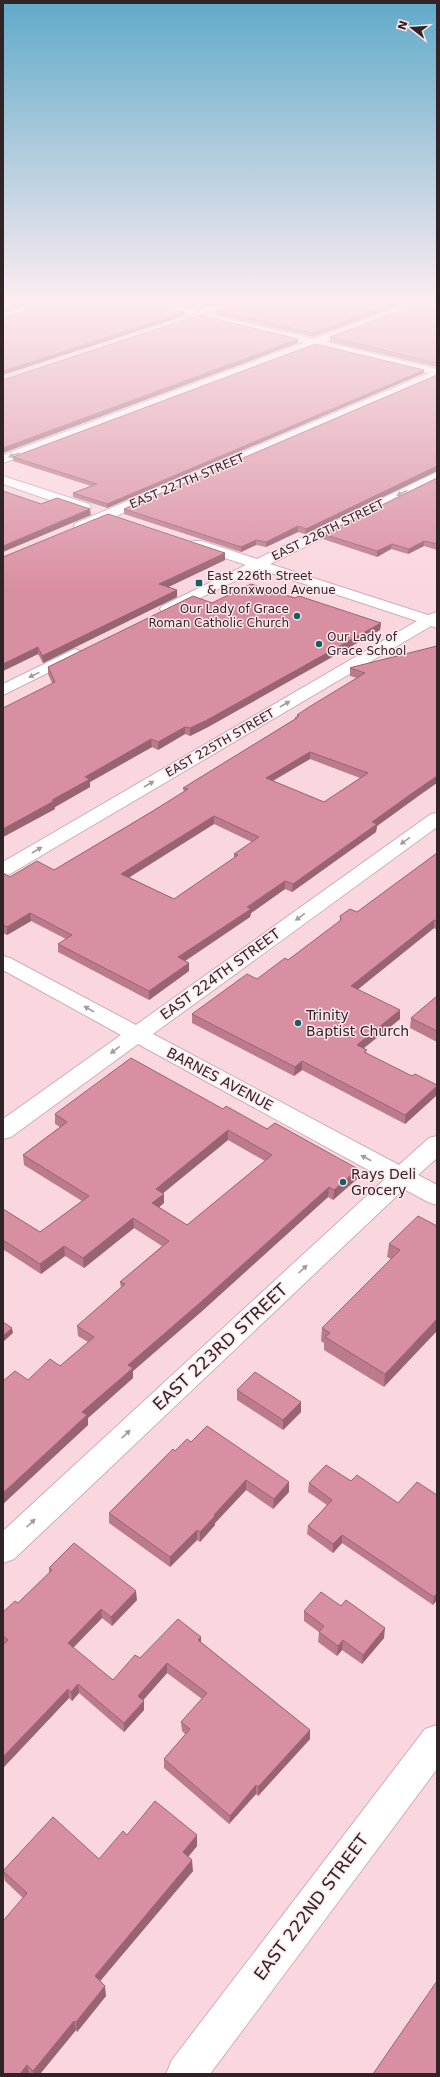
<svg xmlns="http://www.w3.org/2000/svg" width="440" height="2077" viewBox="0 0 440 2077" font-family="'DejaVu Sans',sans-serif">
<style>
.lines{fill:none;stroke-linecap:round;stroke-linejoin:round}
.minor-casing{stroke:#cfadb4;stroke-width:2}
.minor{fill:#fff;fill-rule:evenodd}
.wall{fill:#bb7b8b;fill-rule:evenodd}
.shaded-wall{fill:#986471}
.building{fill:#d98fa2;stroke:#986471;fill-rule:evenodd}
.oneway{fill:#a29c9e}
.poi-dot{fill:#116261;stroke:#fee8ed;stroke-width:1.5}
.labels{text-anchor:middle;stroke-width:3;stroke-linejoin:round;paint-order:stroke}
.far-street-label{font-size:12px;fill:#312427;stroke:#fee8ed}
.far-poi-label{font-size:12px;fill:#312427;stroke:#fee8ed;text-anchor:start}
.street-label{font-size:14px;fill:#312427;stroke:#fee8ed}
.poi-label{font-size:14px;fill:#312427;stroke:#fee8ed;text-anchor:start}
.near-street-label{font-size:17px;fill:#312427;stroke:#fee8ed}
</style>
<rect width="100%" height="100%" fill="#fad7df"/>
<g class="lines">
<g class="minor-casing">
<path id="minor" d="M126 299H143L313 339 422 299H436L325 342 437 369V378L86 529H76L74 526 76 523 429 373 315 346 3 463V455L303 343 128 301Z
M437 472V481L270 564 428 615 437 612V628L431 626 10 874 3 876V862L417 621 259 569 172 612H162L160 609 162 606 246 565 192 547 190 544 192 541H202L257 559Z
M3 476 89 504 91 507 89 510H79L3 484Z
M75 649 80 651 83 654 80 657 3 695V684Z
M437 813V827L153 1034 399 1165 429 1138 437 1136V1158L418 1175 437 1185V1205L428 1202 404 1189 14 1559 3 1563V1531L385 1179 138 1044 11 1137 3 1139V1119L121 1035 3 970V956L10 958 136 1025 431 814Z
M437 1725V1769L210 2074H166L172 2060 425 1729Z"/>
</g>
<use href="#minor" class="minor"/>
</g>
<path class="wall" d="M150 299H234L199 310Z
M247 299H417L313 337 216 315V310Z
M437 299V367L330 342V337Z
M424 373 107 508 73 497V493L91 486 13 461V457Z
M437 375V471L305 534 298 532 266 547 256 545 241 552 124 514V509Z
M437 478V550L424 546 408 554 391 549 377 557 323 539V534Z
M225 553V560L168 587 177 590V597L43 663 38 654 3 671V557Z
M295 598 381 623 380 630 208 727 190 736 185 734 158 750 152 747 90 782V787L55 807V809L3 837 52 683 48 674V667L212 603Z
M437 646 417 797 377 826 376 832 292 892 285 889 251 913 250 917 185 961 189 963V971L149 1000 58 952V944L66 939 31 921 7 935 3 933V873L10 877 54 870 184 792 183 788 295 719V718L297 717V715L357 678 350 676V668ZM310 759 360 778 324 802 273 781ZM214 824 252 842 234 854V858L174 899 129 877Z
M437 853V930L434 928 358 989 400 1019 363 1049 367 1053 437 1095 405 1124 302 1070 294 1076 192 1023V1014L257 979 288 960 340 921V916L357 912Z
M437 996V1042L410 1028 411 1018Z
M223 1109 358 1169 357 1179 333 1200 328 1197 201 1312 133 1371V1378L88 1418V1425L3 1504V1381L28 1380 60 1366 88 1342 78 1336 77 1326 121 1288 120 1282 162 1246 134 1228 84 1268 65 1256 41 1274 4 1250H3V1209L40 1232 82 1201 24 1165 23 1155 60 1127 55 1124V1114ZM228 1140 265 1161 187 1225 159 1207 164 1203 163 1193Z
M418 1216 384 1387 324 1350V1343L321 1341 322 1328 391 1259 387 1257 389 1244Z
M237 1390 301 1412 283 1430 237 1400Z
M191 1442 289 1482V1492L273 1509 246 1490 215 1523V1525L200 1542 197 1540 170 1567 109 1523V1513L175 1451Z
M326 1465 437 1600 433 1605 342 1543 333 1553 307 1534 308 1526 327 1505 308 1492 309 1483Z
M49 1568 137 1600 112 1626 102 1618 73 1648 113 1680 140 1658 201 1642 310 1730V1739L258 1796 256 1794 229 1824 164 1768V1759L186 1735 182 1731 181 1722 202 1699 167 1673 143 1700 144 1710 124 1732 79 1693 72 1701 69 1698 3 1768V1612L18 1603 49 1573Z
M304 1611 384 1638 362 1664 342 1650 337 1656 318 1642 319 1632 304 1621Z
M127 1835 197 1846 188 1857 193 1871 100 1981 106 1996 77 2032 76 2030 40 2074H3L23 1898 5 1881 3 1871 99 1859Z"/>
<path class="shaded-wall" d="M36 299H51L3 313V309Z
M221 299H234L199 310V306Z
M406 299H417L313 337V333Z
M184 312V316L3 375V371Z
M298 339V343L3 453V448Z
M424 370V373L107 508V504Z
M437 466V471L305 534 306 529Z
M90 509 91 515 3 552V546Z
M298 526V532L266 547V542Z
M256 540V545L241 552V547Z
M424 541V546L408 554 409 549Z
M392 544 391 549 377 557V551Z
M225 553V560L160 591 159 584Z
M177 590V597L43 663 42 656Z
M381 623 380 630 208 727 190 736V728Z
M38 647V654L3 671V664Z
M185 727V734L158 750V742Z
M151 739 152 747 90 782V787L55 807V809L3 837V829L52 800 85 777Z
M310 752V759L265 785 266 778Z
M437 776V783L417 797 377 826 376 832 292 892 293 884 372 822 418 789Z
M214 816V824L122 882 121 874Z
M285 881V889L251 913 250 917 179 965 178 957Z
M30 913 31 921 7 935V927Z
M434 920V928L351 995V986Z
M189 963V971L149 1000V991Z
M400 1010V1019L356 1054 357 1045Z
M302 1061V1070L294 1076 295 1067Z
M437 1086V1095L405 1124V1115Z
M228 1130V1140L156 1199V1189Z
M358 1169 357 1179 333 1200 334 1190Z
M329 1187 328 1197 201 1312 133 1371V1378L88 1418V1425L3 1504V1493L128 1365Z
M164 1194V1203L152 1213V1203Z
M133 1218 134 1228 84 1268 83 1258Z
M3 1240 4 1250H3Z
M64 1246 65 1256 41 1274 40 1264Z
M437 1319V1331L384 1387 385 1374Z
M12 1328 13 1333 3 1342V1336Z
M301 1402V1412L283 1430V1420Z
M246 1480V1490L215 1523V1525L200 1542V1532L214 1515Z
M289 1482V1492L273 1509 274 1499Z
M197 1530V1540L170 1567V1557Z
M342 1535V1543L333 1553V1544Z
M136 1591 137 1600 112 1626 111 1617Z
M437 1593V1600L433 1605 434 1597Z
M101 1609 102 1618 69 1652 68 1643Z
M385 1628 384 1638 362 1664 363 1655Z
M201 1637V1646L198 1640Z
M343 1640 342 1650 337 1656 338 1646Z
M167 1663V1673L139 1705 138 1696Z
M78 1684 79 1693 72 1701 71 1692Z
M68 1689 69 1698 3 1768V1757Z
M144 1701V1710L124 1732V1723Z
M310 1730V1739L258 1796V1787Z
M256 1785V1794L229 1824 230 1816Z
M197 1835V1846L183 1863V1852Z
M192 1860 193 1871 96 1986 95 1976Z
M105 1986 106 1996 77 2032 76 2022Z
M74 2021 76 2030 40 2074H34L33 2071Z
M27 2065 29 2074H20Z"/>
<path class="building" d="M3 299H36L3 309Z
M63 299H131L184 312 3 371V318Z
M168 299H221L199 306Z
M247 299H406L313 333 216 310Z
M430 299H437V363L330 337Z
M200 315 298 339 3 448V380Z
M315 344 424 370 107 504 73 493 97 484 13 457Z
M437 375V466L306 529 298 526 266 542 256 540 241 547 124 509Z
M437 478V544L424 541 409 549 392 544 377 551 323 534Z
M3 491 41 504 57 498 90 509 3 546Z
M108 514 225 553 159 584 177 590 42 656 38 647 3 664V557Z
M251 584 295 598 299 596 381 623 207 720 190 728 185 727 158 742 151 739 85 777 90 779 52 800 54 801 3 829V708L55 682 48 667 193 596 212 603Z
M437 646V776L418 789 372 822 377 824 293 884 285 881 247 907 251 909 178 957 189 963 149 991 58 944 72 935 30 913 7 927 3 925V873L10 877 37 861 54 870 153 811 188 789 183 788 297 718H295L299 716 297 715 309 707 365 673 350 668 353 667ZM310 752 368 773 324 802 266 778ZM214 816 259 837 234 854 238 855 174 899 121 874Z
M437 853V921L434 920 351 986 400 1010 357 1045 367 1050 364 1052 412 1076 415 1074 437 1085V1086L405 1115 302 1061 295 1067 192 1014 247 974 257 979 285 958 288 960 341 920 340 916 350 909 357 912Z
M437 996V1031L411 1018Z
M131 1058 223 1109 226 1106 267 1129 275 1123 358 1169 334 1190 329 1187 201 1302 128 1365 133 1368 82 1412 87 1415 3 1493V1381L15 1371 28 1380 50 1359 60 1366 94 1337 77 1326 125 1284 120 1282 169 1241 133 1218 83 1258 64 1246 40 1264 3 1240V1209L40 1232 89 1196 23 1155 67 1122 55 1114ZM228 1130 272 1155 187 1225 152 1203 164 1194 156 1189Z
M418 1216 437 1226V1319L385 1374 325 1337 330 1333 322 1328 400 1250 389 1244Z
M3 1322 12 1328 3 1336Z
M255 1372 301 1402 283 1420 237 1390Z
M207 1426 289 1482 274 1499 246 1480 214 1515 215 1516 200 1532 197 1530 170 1557 109 1513 173 1449 175 1451 187 1439 191 1442Z
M326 1465 351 1481 357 1475 398 1503 417 1482 437 1495V1593L434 1597 342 1535 333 1544 308 1526 332 1500 309 1483Z
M74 1543 136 1591 111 1617 101 1609 68 1643 113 1680 135 1655 140 1658 178 1619 201 1637 198 1640 310 1730 258 1787 256 1785 230 1816 164 1759 190 1729 181 1722 207 1693 167 1663 138 1696 144 1701 124 1723 78 1684 71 1692 68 1689 3 1757V1645L8 1640 3 1636V1612L15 1601 18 1603 52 1570 49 1568Z
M321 1592 341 1606 346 1600 385 1628 363 1655 343 1640 338 1646 319 1632 324 1626 304 1611Z
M155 1801 197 1835 183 1852 192 1860 95 1976 105 1986 76 2022 74 2021 33 2071 27 2065 20 2074H3V1921L27 1893 3 1871 53 1817 99 1859 123 1831 127 1835Z
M437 1981V2074H373Z"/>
<defs><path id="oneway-solid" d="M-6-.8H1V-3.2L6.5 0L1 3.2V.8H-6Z"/></defs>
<g class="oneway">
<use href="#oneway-solid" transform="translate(14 455) rotate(160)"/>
<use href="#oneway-solid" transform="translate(402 493) rotate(154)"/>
<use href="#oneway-solid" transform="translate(34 675) rotate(154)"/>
<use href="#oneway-solid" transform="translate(285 704) rotate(-30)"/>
<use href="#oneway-solid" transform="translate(149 784) rotate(-30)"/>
<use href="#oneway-solid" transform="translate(405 841) rotate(144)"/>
<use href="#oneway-solid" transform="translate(37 850) rotate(-30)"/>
<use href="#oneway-solid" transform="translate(300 917) rotate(144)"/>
<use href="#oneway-solid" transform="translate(89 1009) rotate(-151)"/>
<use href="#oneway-solid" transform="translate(115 1050) rotate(143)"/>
<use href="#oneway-solid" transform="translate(366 1158) rotate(-152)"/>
<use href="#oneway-solid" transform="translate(303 1269) rotate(-43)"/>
<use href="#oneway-solid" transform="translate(126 1434) rotate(-43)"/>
<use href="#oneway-solid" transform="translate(31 1523) rotate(-43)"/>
</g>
<linearGradient id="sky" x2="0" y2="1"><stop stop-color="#60aac9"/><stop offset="0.51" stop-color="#fdedf1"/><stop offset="1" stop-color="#fdedf1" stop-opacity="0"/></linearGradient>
<rect width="440" height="590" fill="url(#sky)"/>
<g class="poi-dot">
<rect x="195" y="579" width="8" height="8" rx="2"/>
<circle cx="297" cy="616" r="4"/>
<circle cx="319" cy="644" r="4"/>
<circle cx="298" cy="1023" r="4"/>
<circle cx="343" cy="1182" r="4"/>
</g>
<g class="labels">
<g class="far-street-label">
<text transform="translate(187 481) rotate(-23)" y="4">EAST 227TH STREET</text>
<text transform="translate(328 530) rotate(-26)" y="4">EAST 226TH STREET</text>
<text transform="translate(220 743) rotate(-30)" y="4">EAST 225TH STREET</text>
</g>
<g class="far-poi-label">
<text x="207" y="580">East 226th Street<tspan x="207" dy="14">&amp; Bronxwood Avenue</tspan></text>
<text x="289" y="613" text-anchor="end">Our Lady of Grace<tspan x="289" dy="14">Roman Catholic Church</tspan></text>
<text x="327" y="641">Our Lady of<tspan x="327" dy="14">Grace School</tspan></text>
</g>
<g class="street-label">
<text transform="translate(220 974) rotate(-36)" y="5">EAST 224TH STREET</text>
<text transform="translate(220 1079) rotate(28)" y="5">BARNES AVENUE</text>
</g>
<g class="poi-label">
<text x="306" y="1020">Trinity<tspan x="306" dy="16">Baptist Church</tspan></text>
<text x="351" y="1179">Rays Deli<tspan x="351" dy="16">Grocery</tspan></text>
</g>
<g class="near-street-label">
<text transform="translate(220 1347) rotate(-43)" y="6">EAST 223RD STREET</text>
<text transform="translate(311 1907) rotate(-53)" y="6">EAST 222ND STREET</text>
</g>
</g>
<rect width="440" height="2077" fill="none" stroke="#312427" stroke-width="8"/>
<g transform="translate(412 28) rotate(287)" stroke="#fee8ed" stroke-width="3" paint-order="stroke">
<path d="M0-3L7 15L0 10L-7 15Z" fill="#312427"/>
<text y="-6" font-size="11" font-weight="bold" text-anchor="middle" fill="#312427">N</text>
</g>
</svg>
